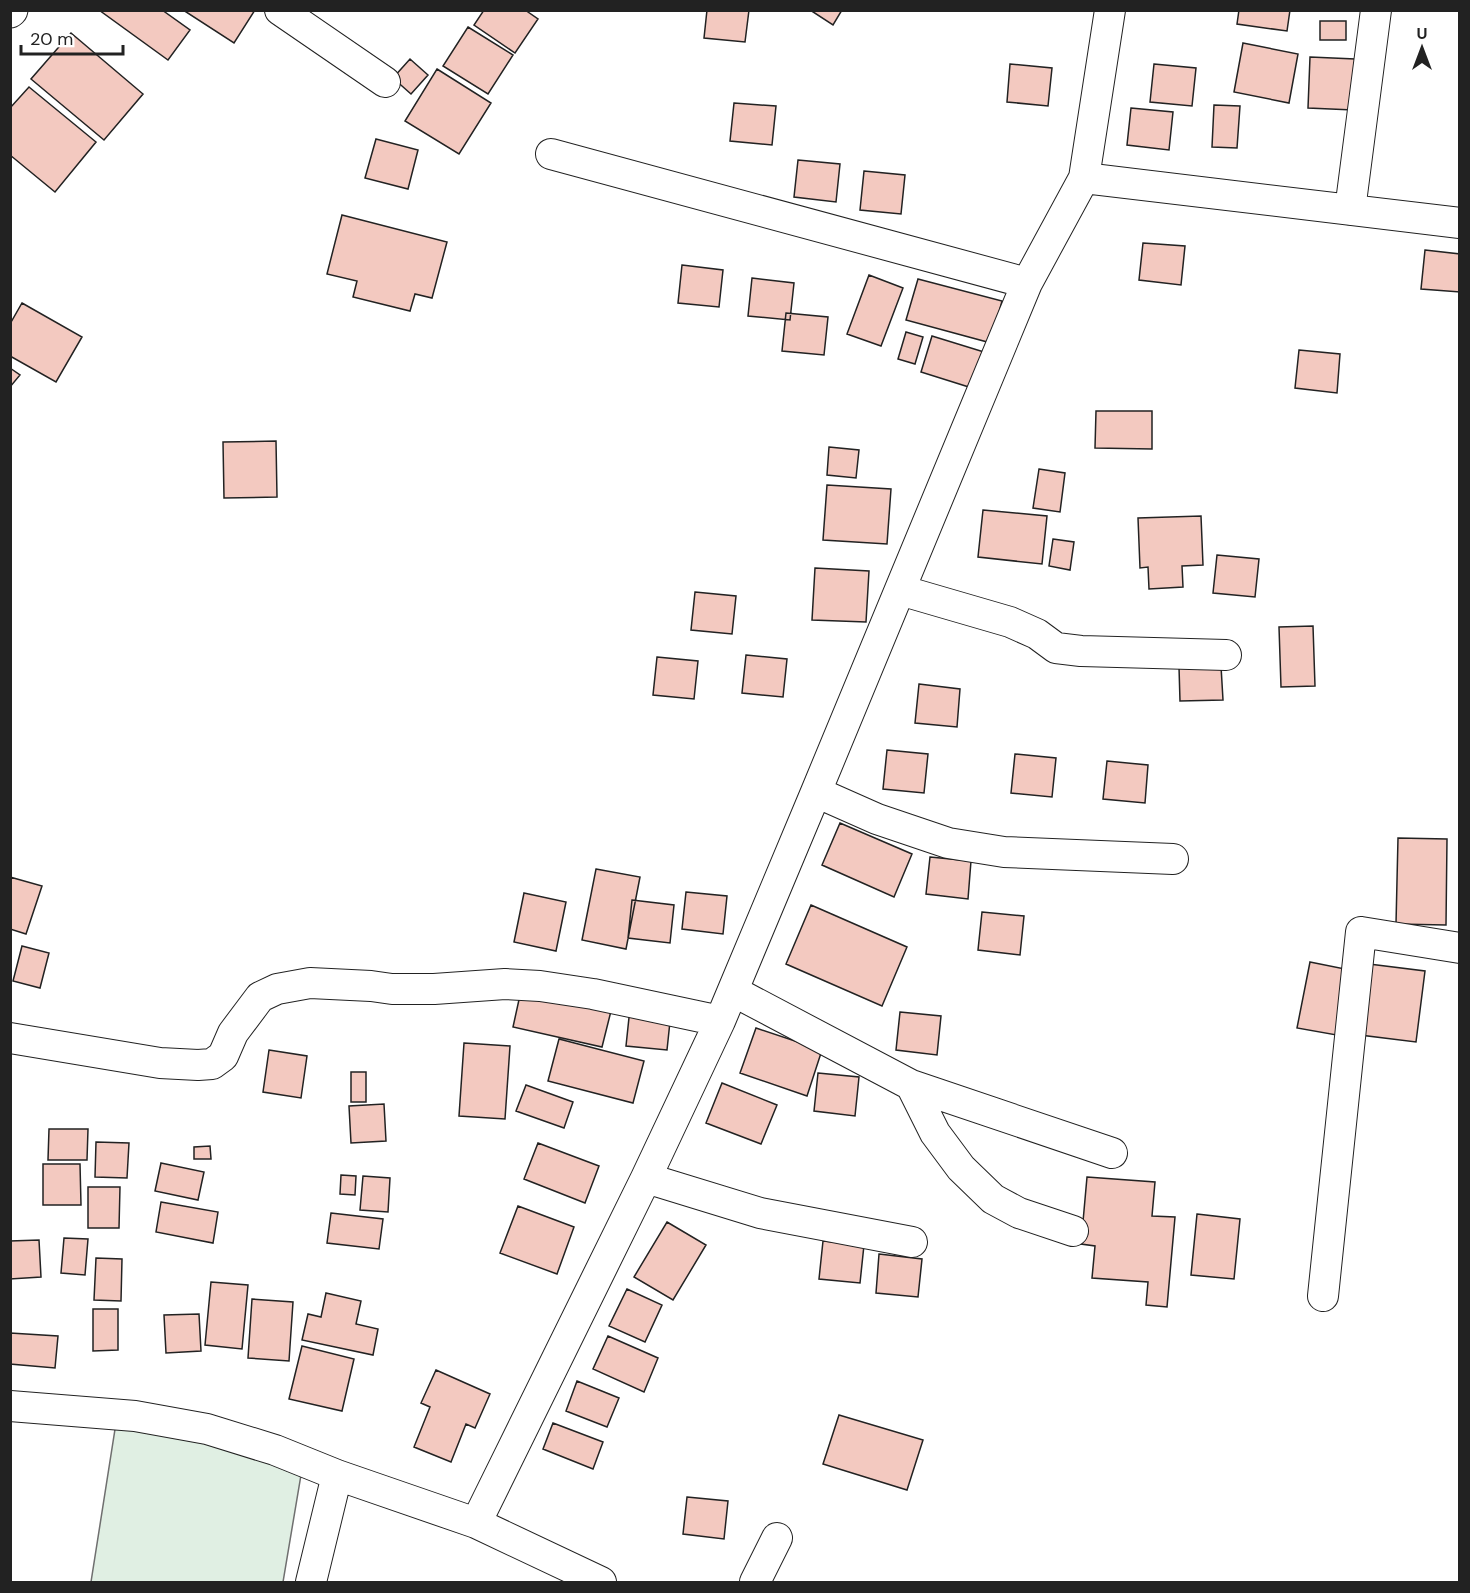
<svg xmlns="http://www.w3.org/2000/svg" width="1470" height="1593" viewBox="0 0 1470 1593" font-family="'DM Sans',sans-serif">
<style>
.green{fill:#e0efe3;stroke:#6f6f6f;stroke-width:1.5}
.building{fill:#f3c9c0;stroke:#222;stroke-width:1.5}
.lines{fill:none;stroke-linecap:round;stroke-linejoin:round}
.minor-casing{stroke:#222;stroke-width:32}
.trunk-casing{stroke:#222;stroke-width:35}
.minor{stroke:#fff;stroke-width:30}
.trunk{stroke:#fff;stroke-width:33}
</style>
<rect width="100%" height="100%" fill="#fff"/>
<path class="green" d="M116 1423 303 1463 283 1582H91Z"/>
<path class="building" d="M99 10H162L190 30 168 60Z
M183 10H255L234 43Z
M484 10H525L538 19 515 53 474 25Z
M707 10H749L745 42 704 38Z
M810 10H842L833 25Z
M1239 10H1290L1287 31 1237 24Z
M1320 21H1346V40H1320Z
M468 27 513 55 488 94 443 66Z
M71 33 143 94 104 140 31 79Z
M1243 43 1298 54 1289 103 1234 92Z
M1310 57 1355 59 1353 110 1308 108Z
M410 59 428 75 411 94 393 78Z
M1010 64 1052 68 1048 106 1007 102Z
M1154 64 1196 68 1192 106 1150 102Z
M437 69 491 103 459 154 405 121Z
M29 87 96 142 55 192 10 155V108Z
M734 103 776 106 772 145 730 141Z
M1214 105 1240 106 1237 148 1212 147Z
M1131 108 1173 112 1169 150 1127 145Z
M376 139 418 150 408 189 365 178Z
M798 160 840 164 836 202 794 197Z
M864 171 905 175 901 214 860 210Z
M342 215 447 242 432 298 415 294 410 311 353 297 357 281 327 274Z
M1143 243 1185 246 1181 285 1139 280Z
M1425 250 1460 254V292L1421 289Z
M682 265 723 270 719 307 678 303Z
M869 275 903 288 881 346 847 334Z
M752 278 794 283 790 320 748 316Z
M918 279 1002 301 991 343 906 320Z
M22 303 82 337 56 382 10 356V324Z
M786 313 828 317 824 355 782 351Z
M906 332 923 337 915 364 898 359Z
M932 336 984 352 972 388 921 372Z
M1299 350 1340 354 1337 393 1295 388Z
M10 368 20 375 10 387Z
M1096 411H1152V449L1095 448Z
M276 441 277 497 224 498 223 442Z
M829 447 859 450 856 478 827 475Z
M1039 469 1065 473 1060 512 1033 508Z
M827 485 891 489 887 544 823 540Z
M983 510 1047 516 1042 564 978 557Z
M1201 516 1203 565 1182 566 1183 587 1149 589 1148 567 1140 568 1138 518Z
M1053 539 1074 542 1070 570 1049 566Z
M1217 555 1259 559 1255 597 1213 593Z
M815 568 869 571 866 622 812 620Z
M695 592 736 596 732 634 691 630Z
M1313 626 1315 686 1281 687 1279 627Z
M746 655 787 659 783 697 742 693Z
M657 657 698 661 694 699 653 695Z
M1221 666 1223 700 1180 701 1179 667Z
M919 684 960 689 957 727 915 723Z
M887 750 928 754 924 793 883 789Z
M1015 754 1056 758 1052 797 1011 793Z
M1107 761 1148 765 1145 803 1103 799Z
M840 823 912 854 894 897 822 865Z
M1398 838 1447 839 1446 925 1396 924Z
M930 857 971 861 968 899 926 894Z
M596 869 640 877 626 949 582 940Z
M10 877 42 886 26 934 10 929Z
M686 892 727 896 723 934 682 929Z
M524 893 566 902 556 951 514 942Z
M632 900 674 905 670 943 628 938Z
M811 905 907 947 882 1006 786 964Z
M982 912 1024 916 1020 955 978 950Z
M22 946 49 953 40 988 13 981Z
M1310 962 1355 971 1342 1036 1297 1028Z
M1369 964 1425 971 1416 1042 1360 1035Z
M522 986 612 1007 602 1047 513 1027Z
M630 1008 671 1012 667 1050 626 1046Z
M900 1012 941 1016 937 1055 896 1050Z
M756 1028 822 1050 807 1096 740 1073Z
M559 1039 644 1061 633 1103 548 1081Z
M464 1043 510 1046 505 1119 459 1116Z
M269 1050 307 1056 301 1098 263 1092Z
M351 1072H366V1102H351Z
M818 1073 859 1077 855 1116 814 1111Z
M722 1083 777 1105 761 1144 706 1123Z
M526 1085 573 1102 564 1128 516 1111Z
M384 1104 386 1141 351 1143 349 1106Z
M49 1129H88L87 1160H48Z
M96 1142 129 1143 127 1178 95 1177Z
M538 1143 599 1166 585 1203 524 1179Z
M210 1146 211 1159H194V1147Z
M161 1163 204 1172 198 1200 155 1191Z
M43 1164H80L81 1205H43Z
M341 1175 356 1176 355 1195 340 1194Z
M363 1176 390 1178 388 1212 360 1210Z
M1087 1177 1155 1182 1152 1216 1175 1217 1167 1307 1146 1305 1148 1282 1092 1278 1095 1246 1081 1244Z
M88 1187H120L119 1228H88Z
M161 1202 218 1212 213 1243 156 1232Z
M518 1206 574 1227 557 1274 500 1253Z
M331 1213 383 1219 379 1249 327 1243Z
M1197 1214 1240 1219 1234 1279 1191 1275Z
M667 1222 706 1245 673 1300 634 1277Z
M64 1238 88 1239 85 1275 61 1273Z
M39 1240 41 1277 10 1279V1241Z
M823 1241 864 1245 860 1283 819 1279Z
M879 1254 922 1259 918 1297 876 1293Z
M96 1258 122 1259 121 1301 94 1300Z
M211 1282 248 1285 242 1349 205 1345Z
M627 1289 662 1305 645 1342 609 1326Z
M326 1293 361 1301 356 1324 378 1329 373 1355 302 1340 308 1314 321 1317Z
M252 1299 293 1302 289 1361 248 1358Z
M93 1309H118V1350L93 1351Z
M199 1314 201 1351 166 1353 164 1315Z
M10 1333 58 1336 55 1368 10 1364Z
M608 1336 658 1358 644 1392 593 1369Z
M302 1346 354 1359 342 1411 289 1399Z
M436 1370 490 1394 475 1428 466 1424 451 1462 414 1447 430 1407 421 1403Z
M577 1381 619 1398 607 1427 566 1411Z
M839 1415 923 1440 907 1490 823 1464Z
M553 1423 603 1442 593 1469 543 1449Z
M687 1497 728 1501 724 1539 683 1534Z"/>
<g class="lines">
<g class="minor-casing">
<path id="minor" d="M280 10 385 82
M551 154 1027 283
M1084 178 1460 223
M1350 210 1376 10
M900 590 1010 622 1037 634 1056 648 1081 651 1226 655
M816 792 877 819 948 843 1004 852 1173 859
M733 991 911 1085 935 1133 961 1168 993 1199 1019 1213 1073 1231
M10 1038 160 1063 198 1065 212 1064 223 1056 233 1033 260 997 277 989 310 983 371 986 392 989H434L505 984 540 986 593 994 720 1021
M911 1085 1112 1153
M646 1178 760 1213 912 1242
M1323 1296 1361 932 1460 948
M10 1406 135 1416 207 1429 275 1450 337 1475 476 1523 601 1582
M476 1523 646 1178 720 1021 816 792 1027 283 1084 178 1110 10
M311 1582 337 1475
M755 1582 777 1538"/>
</g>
<g class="trunk-casing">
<path id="trunk" d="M10 11 11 10"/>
</g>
<use href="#minor" class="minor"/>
<use href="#trunk" class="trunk"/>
</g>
<rect width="1470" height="1593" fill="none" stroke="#222222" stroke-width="24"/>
<g transform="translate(1422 48)" stroke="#ffffff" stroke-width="4.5" paint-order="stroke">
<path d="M0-4.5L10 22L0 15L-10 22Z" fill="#222222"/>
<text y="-9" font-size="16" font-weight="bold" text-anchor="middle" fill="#222222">U</text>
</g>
<path d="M21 45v9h102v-9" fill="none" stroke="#222222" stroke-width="3"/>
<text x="30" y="45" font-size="18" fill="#222222" stroke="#ffffff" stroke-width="4.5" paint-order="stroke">20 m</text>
</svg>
